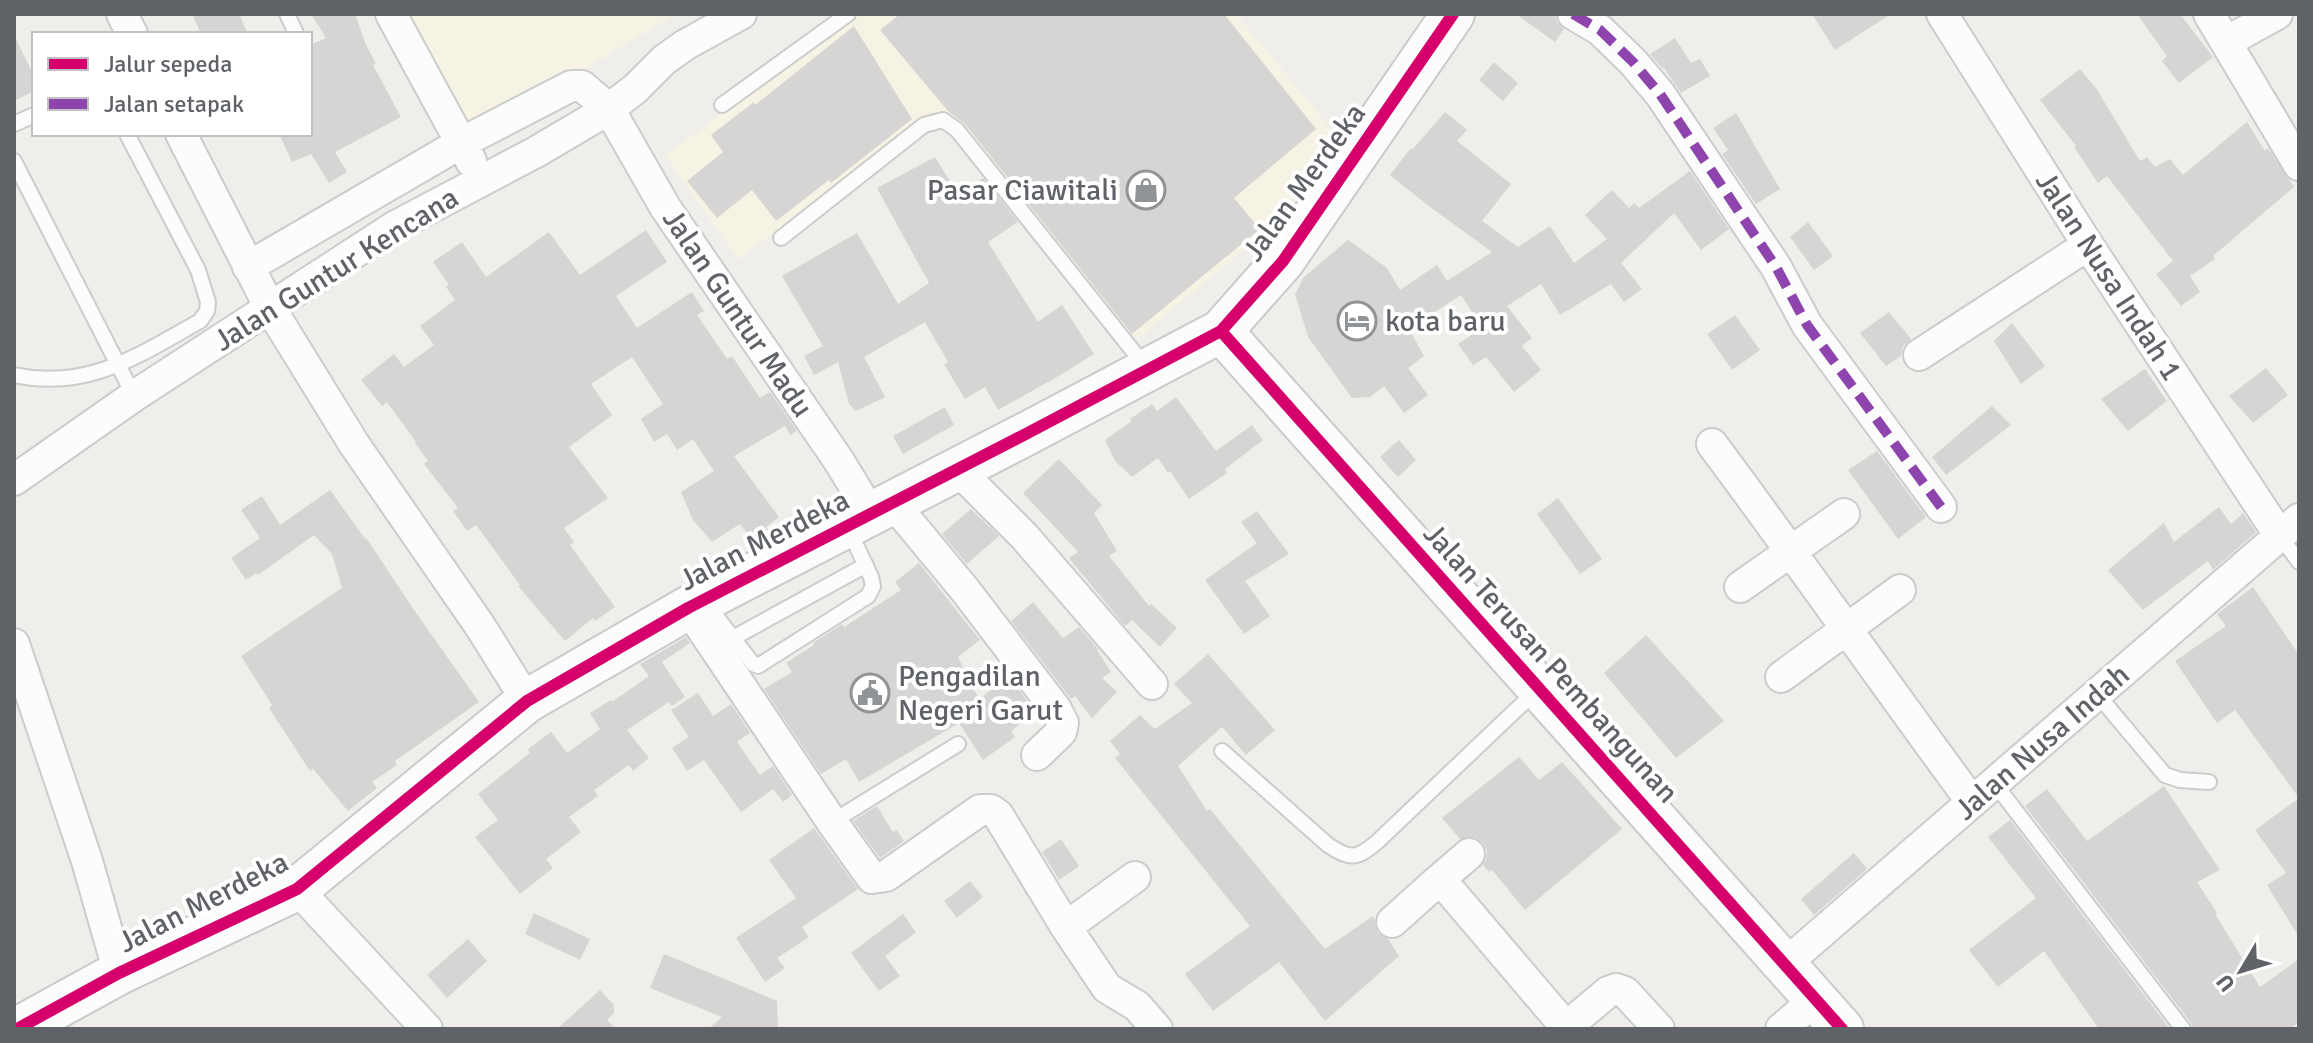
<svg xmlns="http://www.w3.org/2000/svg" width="2313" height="1043" viewBox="0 0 2313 1043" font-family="Signika,sans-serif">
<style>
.commercial{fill:#f7f3e4}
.building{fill:#d6d5d3}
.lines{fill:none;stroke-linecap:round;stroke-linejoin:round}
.lane-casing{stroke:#cbcccc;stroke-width:18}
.street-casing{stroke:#cbcccc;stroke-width:34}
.secondary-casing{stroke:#cacacb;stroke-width:46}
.lane{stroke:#fdfcfc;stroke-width:14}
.street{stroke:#fdfcfc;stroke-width:30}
.secondary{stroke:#fdfcfc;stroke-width:42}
.quiet{stroke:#8e44ad;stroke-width:10;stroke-dasharray:20 10;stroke-linecap:butt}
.cycleway-casing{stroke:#fff;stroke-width:17}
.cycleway{stroke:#d6006c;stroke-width:12}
.labels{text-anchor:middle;stroke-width:8;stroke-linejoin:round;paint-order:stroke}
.street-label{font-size:30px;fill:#5f6368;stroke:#fff}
.poi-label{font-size:30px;fill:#5f6368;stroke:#fff;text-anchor:start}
</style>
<rect width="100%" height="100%" fill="#efeeea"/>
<path class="commercial" d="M404 14H676L476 134Z
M858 14H1236L1337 136 1276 223 1126 348 966 157 936 118 738 259 665 155Z"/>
<path class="building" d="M192 14H239L248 34H201Z
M311 14H355L366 45 376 64 373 65 401 117 335 152 347 172 329 183 311 154 292 162 279 134H310V45L326 38Z
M900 14H1224L1316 129 1234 198 1260 229 1132 334 965 124 948 111 880 30Z
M1516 14H1555L1557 22 1564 29 1555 42Z
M1812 14H1891L1835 50Z
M2137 14H2180L2213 57 2179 83 2162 61 2167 56Z
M854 26 912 119 831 183 829 180 776 221 752 190 717 218 687 181 723 152 711 135 754 102 755 105Z
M14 35 34 76V91L14 101Z
M1675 38 1691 63 1700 59 1710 76 1681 93 1664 68 1663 69 1650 54Z
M1494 62 1518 83 1503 101 1479 80Z
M2080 69 2096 88 2140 161 2147 157 2155 167 2170 159 2183 175 2247 122 2265 151 2268 148 2294 187 2213 256 2215 259 2190 276 2200 292 2181 306 2156 274 2173 261 2107 176 2098 183 2074 147 2076 146 2040 100Z
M1445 112 1467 130 1457 141 1511 184 1482 221 1518 247 1550 226 1574 263 1607 239 1585 215 1612 190 1629 208 1634 203 1639 208 1690 171 1729 229 1701 250 1674 213 1621 263 1642 289 1624 302 1611 284 1560 315 1541 284 1507 306 1532 338 1522 346 1541 370 1514 392 1486 357 1473 365 1458 344 1482 328 1461 295 1409 329 1424 356 1408 368 1428 395 1404 413 1384 386 1370 397 1352 398 1308 337 1295 294 1304 277 1348 240 1387 268 1400 290 1437 265 1447 281 1492 252 1426 204 1390 175 1411 148 1413 149Z
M1736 113 1780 189 1756 204 1722 154 1728 150 1713 128Z
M935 157 958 194 983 178 1018 222 988 242 1038 322 1062 305 1094 354 1062 374 998 410 985 387 965 399 944 364 948 362 925 322 864 357 885 397 856 411 849 404 838 362 814 375 804 356 823 346 782 276 857 233 898 304 929 283 877 188Z
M1808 222 1833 256 1814 270 1790 237Z
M646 230 667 262 616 296 637 328 692 292 704 311 697 315 727 359 732 356 760 398 770 392 797 431 790 435 785 426 734 456 779 517 766 527 769 531 754 542 740 524 712 542 693 520 681 492 714 471 693 439 677 450 667 434 654 442 641 419 663 404 632 357 591 384 612 415 569 447 608 498 564 528 574 542 570 545 615 607 595 621 593 618 565 641 518 586 520 585 476 525 467 531 453 511 458 508 424 464 428 461 415 443 416 442 387 402 382 406 361 380 394 354 404 367 434 345 420 326 455 300 446 287 449 285 433 262 462 242 486 277 549 232 580 275Z
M1889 312 1911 339 1903 346 1901 356 1886 366 1860 333Z
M1735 315 1760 350 1732 370 1707 334Z
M2012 323 2045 366 2021 384 1994 341Z
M2266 368 2288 395 2253 423 2229 396Z
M2145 369 2167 401 2128 431 2101 399Z
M1176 397 1216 451 1252 425 1263 440 1225 469 1227 473 1189 499 1170 471 1168 473 1158 458 1132 477 1115 461 1105 440 1132 421 1130 419 1152 404 1157 411Z
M1992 406 2011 425 1946 475 1932 457Z
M945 407 954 425 903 454 893 436Z
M1399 440 1416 460 1398 477 1380 457Z
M1877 451 1926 517 1898 539 1848 470Z
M1059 459 1102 505 1094 513 1117 551 1109 556 1149 606 1151 604 1177 628 1160 647 1132 620 1125 626 1069 558 1078 552 1023 493Z
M330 490 366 540 367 539 414 610 479 702 395 761 397 765 372 782 377 788 348 811 313 769 310 771 269 708 272 705 241 656 342 588 332 554 314 535 258 575 256 573 246 580 231 558 260 538 241 510 262 496 280 525Z
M1558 498 1602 559 1580 574 1537 514Z
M2219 507 2231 524 2243 513 2256 532 2213 570 2208 561 2143 610 2108 570 2164 523 2174 542Z
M971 509 999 536 967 564 942 534Z
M1257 511 1289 554 1245 581 1270 616 1244 634 1205 580 1257 543 1241 522Z
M919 563 980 640 958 657 979 699 1009 677 1035 711 1011 731 1015 737 983 760 959 723 859 782 846 759 821 774 764 689 792 672 786 663 814 645 813 643 842 624 844 627 901 590 895 582Z
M2253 587 2299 655V798L2235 710 2217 723 2175 661 2226 626 2217 614Z
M1033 602 1063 638 1079 627 1098 649 1097 650 1111 672 1102 678 1117 692 1092 718 1075 696 1071 699 1011 621Z
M1646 635 1724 721 1676 758 1604 673Z
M686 637 690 643 662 662 685 697 672 706 669 702 627 730 649 758 633 771 629 765 594 790 598 796 569 817 581 832 546 859 553 868 520 894 475 837 498 820 478 794 530 753 528 749 551 732 567 753 600 729 590 713 611 700 612 702 649 676 640 664Z
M1208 654 1275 730 1246 755 1222 727 1178 766 1207 811 1210 809 1325 949 1373 916 1378 933 1388 939 1399 956 1325 1021 1279 962 1213 1011 1185 974 1250 926 1115 758 1120 754 1110 741 1140 715 1155 729 1192 703 1174 684Z
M698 693 713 716 731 704 750 733 737 742 760 775 773 766 792 795 783 802 773 789 741 812 704 760 687 771 672 748 689 737 671 710Z
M1519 757 1539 780 1562 762 1622 829 1525 910 1492 870 1489 872 1483 865 1486 859 1487 851 1482 842 1474 837 1460 839 1442 818Z
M2164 786 2220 870 2197 882 2217 913 2215 914 2260 987 2299 959V1022L2290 1029H2193L2191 1023 2025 806 2047 789 2087 841Z
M2299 798V937L2267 885 2286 873 2255 830Z
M877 806 893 832 897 830 904 841 880 858 853 821Z
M2010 820 2170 1029H2099L2044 951 1998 987 1969 950 2036 898 1988 837Z
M814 828 858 889 802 927 809 937 777 958 785 968 765 982 736 938 796 898 769 860Z
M1061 839 1079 866 1059 880 1042 852Z
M1854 853 1867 869 1814 915 1801 899Z
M970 881 983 897 957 918 944 901Z
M534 913 590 939 580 960 525 934Z
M903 914 916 932 885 956 900 976 879 991 851 953Z
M468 939 487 961 447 998 427 975Z
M664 954 777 1001 778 1029H708L722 1017 650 988Z
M600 990 614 1005V1013L607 1020 616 1029H557Z"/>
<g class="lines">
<g class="lane-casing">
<path id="lane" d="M287 14 296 33
M722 105 848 14
M14 124 34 115
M14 161 134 396
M781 238 924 125 943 120 957 130 1145 366
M14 375C88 391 139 355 200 321L207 311 208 302 198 270 127 134
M2280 536 2299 562
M706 603 753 664 758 666 868 596 873 586 871 577 848 528
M733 638 866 565
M2097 694 2165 775 2180 780 2209 782
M1222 751 1328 845C1350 860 1357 859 1377 842L1537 690
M1995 784 2183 1029
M832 822 958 744"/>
</g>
<g class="street-casing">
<path id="street" d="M122 14 132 34
M391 14 471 161
M1573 14 1600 30 1633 62 1660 94 1776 267 1807 325 1941 507
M1942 14 2088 245 2280 536
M2209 14 2299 165
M2226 42 2277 14
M181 134 270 308 354 444 480 626 527 701
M248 267 461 143 571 86H582L609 109 665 207 839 461 871 514
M1919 355 2088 245
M1712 444C1800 562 1884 683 1972 802
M957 469 1024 536 1152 684
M14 480 134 396 394 227 536 152 609 109 635 89 664 60 685 45 741 14
M893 503 965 590 1056 709 1063 723 1061 732 1037 755
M1740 587 1844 514
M688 608 832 822 872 878 886 876 980 810H991L998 815 1066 927 1107 988 1137 1006 1157 1029
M14 644 87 861 119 973
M1781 677 1900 590
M1440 879 1469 854
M297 889 427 1029
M1392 922 1440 879 1566 1027
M1066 927 1135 877
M1784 965 2299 519
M1564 1029 1608 992 1616 989 1625 992 1659 1029
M1781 1029 1816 999"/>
</g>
<g class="secondary-casing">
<path id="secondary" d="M1221 331 1842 1029
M17 1029 119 973 297 889 527 701 688 608 1022 436 1221 331 1283 261 1453 14"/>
</g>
<use href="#lane" class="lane"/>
<use href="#street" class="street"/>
<use href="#secondary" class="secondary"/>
<path class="quiet" d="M1573 14 1600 30 1633 62 1660 94 1776 267 1807 325 1941 507"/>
<g class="cycleway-casing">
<path id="cycleway" d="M1221 331 1842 1029
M17 1029 119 973 297 889 527 701 688 608 1022 436 1221 331 1283 261 1453 14"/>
</g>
<use href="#cycleway" class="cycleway"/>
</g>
<defs>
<g id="shop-ring" transform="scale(2)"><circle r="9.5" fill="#fff" stroke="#919496" stroke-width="1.5"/><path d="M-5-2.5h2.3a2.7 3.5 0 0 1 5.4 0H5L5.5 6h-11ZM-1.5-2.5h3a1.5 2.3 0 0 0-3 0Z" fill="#919496"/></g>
<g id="hotel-ring" transform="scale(2)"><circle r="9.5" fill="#fff" stroke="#919496" stroke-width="1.5"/><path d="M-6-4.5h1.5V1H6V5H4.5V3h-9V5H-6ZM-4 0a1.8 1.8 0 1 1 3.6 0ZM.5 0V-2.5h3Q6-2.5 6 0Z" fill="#919496"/></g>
<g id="civic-ring" transform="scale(2)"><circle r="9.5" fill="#fff" stroke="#919496" stroke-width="1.5"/><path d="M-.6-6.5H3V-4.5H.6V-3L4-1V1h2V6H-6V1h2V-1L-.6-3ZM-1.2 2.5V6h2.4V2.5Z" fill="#919496"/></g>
</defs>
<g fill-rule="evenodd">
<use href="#shop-ring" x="1146" y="190"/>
<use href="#hotel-ring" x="1357" y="321"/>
<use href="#civic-ring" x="870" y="693"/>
</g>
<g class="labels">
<g class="street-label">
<text transform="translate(1304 182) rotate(-54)" y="10">Jalan Merdeka</text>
<text transform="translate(336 269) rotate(-32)" y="10">Jalan Guntur Kencana</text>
<text transform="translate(2109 276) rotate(57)" y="10">Jalan Nusa Indah 1</text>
<text transform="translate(738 313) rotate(56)" y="10">Jalan Guntur Madu</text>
<text transform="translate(764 540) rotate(-27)" y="10">Jalan Merdeka</text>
<text transform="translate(1551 663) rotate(48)" y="10">Jalan Terusan Pembangunan</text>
<text transform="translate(2042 742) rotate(-41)" y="10">Jalan Nusa Indah</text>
<text transform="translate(203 902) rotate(-27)" y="10">Jalan Merdeka</text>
</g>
<g class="poi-label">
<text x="1118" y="200" text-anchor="end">Pasar Ciawitali</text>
<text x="1385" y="331">kota baru</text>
<text x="898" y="686">Pengadilan<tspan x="898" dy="34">Negeri Garut</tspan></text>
</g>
</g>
<rect width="2313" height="1043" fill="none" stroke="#5f6368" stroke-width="32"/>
<rect x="32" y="32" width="280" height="104" fill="#ffffff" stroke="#bfc1c3" stroke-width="2"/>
<rect x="48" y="58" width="40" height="12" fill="#d6006c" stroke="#bfc1c3" stroke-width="2"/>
<text x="104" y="72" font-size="24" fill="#5f6368">Jalur sepeda</text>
<rect x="48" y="98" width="40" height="12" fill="#8e44ad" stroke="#bfc1c3" stroke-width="2"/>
<text x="104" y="112" font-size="24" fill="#5f6368">Jalan setapak</text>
<g transform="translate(2241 971) rotate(232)" stroke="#ffffff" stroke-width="6" paint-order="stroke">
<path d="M0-6L14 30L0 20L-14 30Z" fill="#5f6368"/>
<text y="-12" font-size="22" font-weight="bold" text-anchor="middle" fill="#5f6368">U</text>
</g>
</svg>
